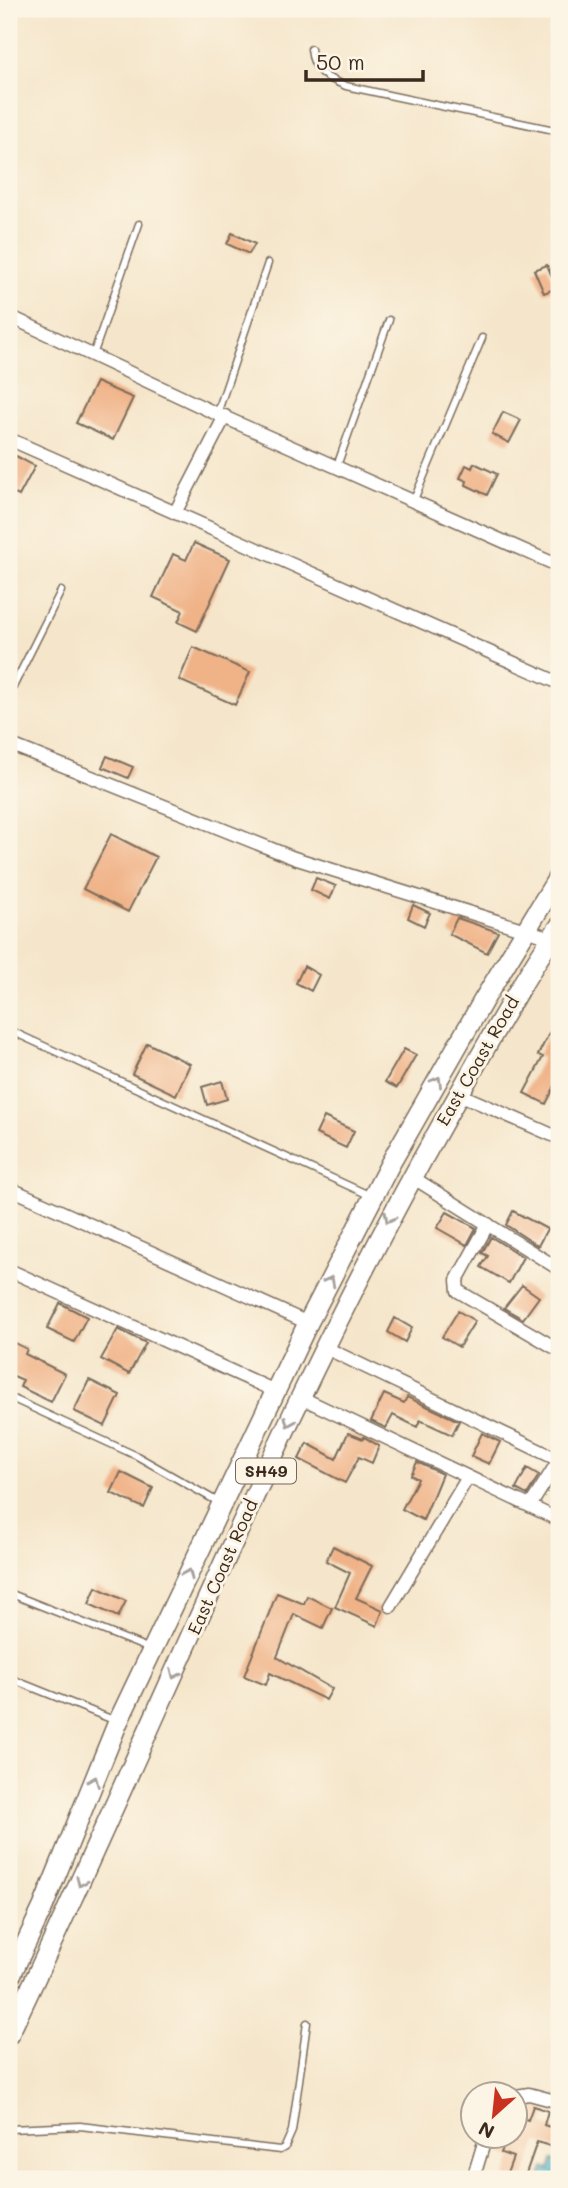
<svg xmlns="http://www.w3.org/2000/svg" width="568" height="2188" viewBox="0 0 568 2188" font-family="Mali,sans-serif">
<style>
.water{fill:#4eb6cc;stroke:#447075;stroke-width:2}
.building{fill:#f0b388}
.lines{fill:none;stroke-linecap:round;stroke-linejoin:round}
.service-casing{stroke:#7c6c5b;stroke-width:9}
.minor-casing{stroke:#7c6c5b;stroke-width:15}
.primary-casing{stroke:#7c6c5b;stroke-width:22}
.service{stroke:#fff;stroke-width:6}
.minor{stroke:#fff;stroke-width:12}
.primary{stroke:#fff;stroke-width:19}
.oneway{stroke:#a79f9a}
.labels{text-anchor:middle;stroke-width:6;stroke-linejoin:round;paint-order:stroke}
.shield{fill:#fcf5e5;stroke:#75675a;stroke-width:2}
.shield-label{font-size:16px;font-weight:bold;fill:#3b2a1e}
.street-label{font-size:18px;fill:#3b2a1e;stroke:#fcf5e5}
</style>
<rect width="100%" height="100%" fill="#fcf5e5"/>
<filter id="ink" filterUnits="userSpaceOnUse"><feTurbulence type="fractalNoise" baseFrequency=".0143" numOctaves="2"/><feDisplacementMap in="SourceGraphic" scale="14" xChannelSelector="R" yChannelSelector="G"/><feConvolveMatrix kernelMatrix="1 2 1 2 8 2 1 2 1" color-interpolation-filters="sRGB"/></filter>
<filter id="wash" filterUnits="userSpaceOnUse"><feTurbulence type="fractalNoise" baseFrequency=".00686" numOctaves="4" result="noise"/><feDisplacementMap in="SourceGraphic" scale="28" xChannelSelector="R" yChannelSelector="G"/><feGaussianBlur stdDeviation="1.57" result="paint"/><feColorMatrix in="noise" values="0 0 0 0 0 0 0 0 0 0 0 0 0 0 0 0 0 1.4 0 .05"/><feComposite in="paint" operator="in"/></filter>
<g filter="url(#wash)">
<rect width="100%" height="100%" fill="#f5e6cb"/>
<path class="water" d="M553 2160 559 2162V2179H546L541 2176 544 2168 550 2170Z"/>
<g id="blocks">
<path class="building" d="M232 233 255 244 249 254 227 244Z
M547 265 557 288 544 293 534 270Z
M96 382 133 398 113 440 76 423Z
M503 412 521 420 509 443 492 434Z
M16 456 35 466 19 496 9 490V468Z
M474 463 497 474 487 495 466 485 467 481 460 478 466 465 472 468Z
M194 543 230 559 197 631 178 622 183 611 153 597 173 554 186 560Z
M193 647 250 672 235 705 179 680Z
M107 756 133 767 128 778 102 767Z
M111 834 156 857 128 912 83 889Z
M316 878 336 886 330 899 311 890Z
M413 905 430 913 424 926 408 918Z
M457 918 498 932 487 953 449 934Z
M304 966 319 975 311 991 296 983Z
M559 1014V1078L546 1104 524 1093 543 1057 538 1055Z
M147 1043 190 1064 176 1095 132 1074Z
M404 1049 416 1055 397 1088 385 1082Z
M222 1081 227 1099 207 1105 202 1087Z
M324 1117 354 1131 346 1148 316 1134Z
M513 1211 547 1229 538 1246 506 1225Z
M447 1212 476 1228 467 1245 437 1228Z
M491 1237 523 1257 509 1283 481 1267 488 1256 482 1253Z
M522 1285 539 1297 523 1319 504 1308Z
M60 1303 87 1317 74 1342 47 1329Z
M458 1311 475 1321 459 1347 442 1337Z
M395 1318 412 1328 405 1342 388 1332Z
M118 1329 146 1343 129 1374 101 1359Z
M9 1340 27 1349 25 1354 65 1374 51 1402 20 1387 23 1380 9 1374Z
M89 1380 120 1395 105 1426 74 1411Z
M384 1394 404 1403 407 1397 459 1421 452 1435 420 1420 417 1427 393 1415 386 1428 371 1421Z
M348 1433 363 1439 364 1437 379 1446 372 1463 359 1457 345 1483 299 1459 307 1443 336 1459Z
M482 1433 500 1442 489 1464 471 1456Z
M417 1462 442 1474 423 1520 402 1509 418 1479 411 1475Z
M527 1468 539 1475 527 1495 516 1489Z
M121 1472 153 1488 144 1508 111 1493Z
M333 1546 372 1566 356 1598 383 1610 377 1626 335 1607 350 1573 326 1561Z
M96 1587 126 1601 118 1617 89 1604Z
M277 1593 304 1604 307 1596 332 1608 323 1628 294 1614 277 1657 332 1689 326 1700 270 1673 266 1685 244 1676Z
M533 2106 548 2111 544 2125 559 2130V2149L537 2142 524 2179H505L513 2157 501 2153 507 2137 515 2140V2116L528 2120Z"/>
</g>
</g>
<g filter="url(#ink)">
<use href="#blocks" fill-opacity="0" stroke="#7c6c5b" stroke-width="2"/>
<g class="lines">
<g class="service-casing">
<path id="service" d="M311 49C313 72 326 78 346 86L559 131
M93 355 139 224
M217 414 268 263
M337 466 389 320
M413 502 482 338
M9 695 61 591
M9 1030 371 1196
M9 1397 137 1456 220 1503
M9 1593 150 1649
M9 1678 116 1721
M9 2129 80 2126 280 2150 285 2147 292 2131 307 2023"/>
</g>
<g class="minor-casing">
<path id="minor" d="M9 316 217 414 559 566
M9 439 559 683
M175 513 225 416
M9 744 294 858 551 938
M459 1094 559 1138
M412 1177 559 1269
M9 1188 308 1323
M488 1224 457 1280 458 1291 559 1350
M9 1270 275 1391
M324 1347 559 1460
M300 1397 559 1520
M530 1506 559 1460
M391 1606 468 1477
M516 2096 529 2094 559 2102
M473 2179 486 2136"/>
</g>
<g class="primary-casing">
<path id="primary" d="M9 1979 43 1907 118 1722 308 1323 390 1164 483 1001 559 876
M9 2034C155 1730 278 1413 445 1119 482 1054 517 988 559 927"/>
</g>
<use href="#service" class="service"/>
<use href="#minor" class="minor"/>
<use href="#primary" class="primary"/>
</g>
<defs><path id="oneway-chevron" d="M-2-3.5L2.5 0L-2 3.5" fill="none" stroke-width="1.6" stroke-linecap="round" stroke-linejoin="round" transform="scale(1.75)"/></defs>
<g class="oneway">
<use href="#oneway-chevron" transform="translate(437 1081) rotate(-60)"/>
<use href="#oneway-chevron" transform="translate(389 1218) rotate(117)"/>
<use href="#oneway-chevron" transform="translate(330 1281) rotate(-63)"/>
<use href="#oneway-chevron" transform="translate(289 1422) rotate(114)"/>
<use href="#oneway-chevron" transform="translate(188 1574) rotate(-65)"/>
<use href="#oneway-chevron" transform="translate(175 1674) rotate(114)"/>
<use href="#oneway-chevron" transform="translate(94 1781) rotate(-68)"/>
<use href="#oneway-chevron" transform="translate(81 1882) rotate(114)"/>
</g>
</g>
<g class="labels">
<rect class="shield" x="236" y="1458.5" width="60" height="25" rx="5"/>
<g class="shield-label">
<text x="266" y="1477">SH49</text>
</g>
<g class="street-label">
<text transform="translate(478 1061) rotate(-60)" y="6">East Coast Road</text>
<text transform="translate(223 1567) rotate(-66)" y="6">East Coast Road</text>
</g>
</g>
<rect width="568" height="2188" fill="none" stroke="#fcf5e5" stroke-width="35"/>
<g transform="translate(494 2115) rotate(207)"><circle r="33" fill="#fcf5e5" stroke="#afa495" stroke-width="2"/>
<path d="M0-5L12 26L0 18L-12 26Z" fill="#c8321e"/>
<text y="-10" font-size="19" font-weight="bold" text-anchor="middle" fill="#3b2a1e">N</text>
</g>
<path d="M306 70v10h117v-10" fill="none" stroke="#3b2a1e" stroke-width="3.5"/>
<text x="316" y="70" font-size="21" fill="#3b2a1e" stroke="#fcf5e5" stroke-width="5" paint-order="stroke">50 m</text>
</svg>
